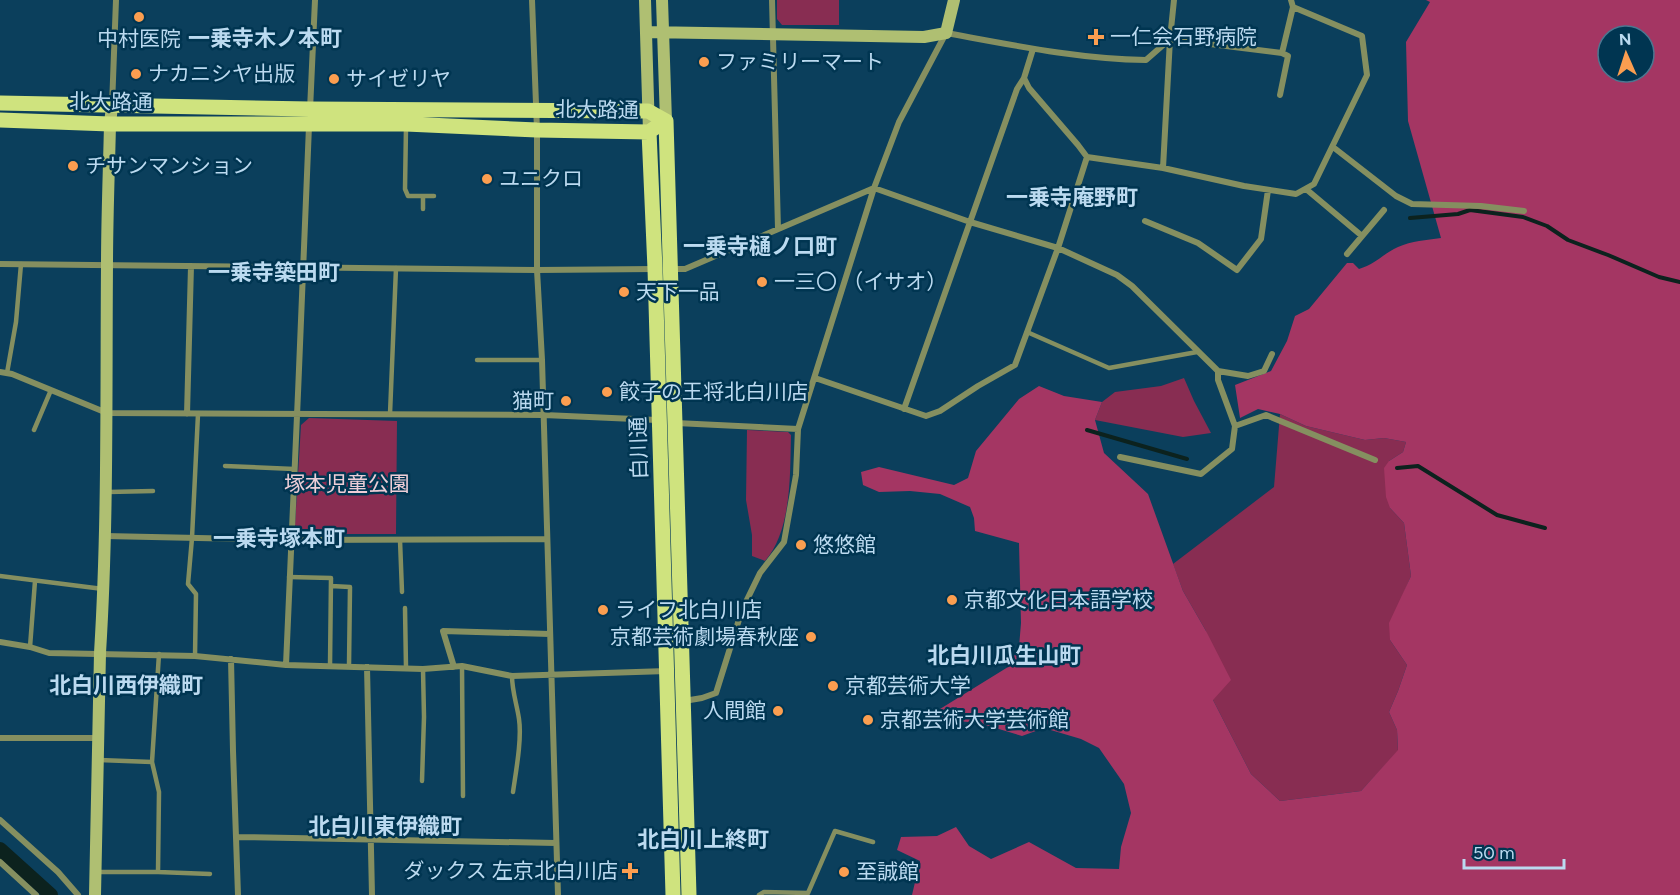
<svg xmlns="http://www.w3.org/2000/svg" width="1680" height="895" viewBox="0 0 1680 895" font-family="Figtree,'Noto Sans JP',sans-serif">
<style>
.green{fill:#882d52}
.forest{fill:#a43663;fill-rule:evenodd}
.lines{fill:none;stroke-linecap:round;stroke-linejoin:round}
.stream{stroke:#0c221e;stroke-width:4}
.canal{stroke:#0c221e;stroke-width:14}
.lane{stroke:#858f60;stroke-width:4.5}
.street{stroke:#858f60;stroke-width:6}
.secondary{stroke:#afbf72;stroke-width:12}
.primary{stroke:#cfe37e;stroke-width:15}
.poi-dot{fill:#fb9e50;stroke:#003551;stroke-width:2}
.labels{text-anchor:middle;stroke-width:5;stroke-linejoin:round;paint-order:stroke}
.poi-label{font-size:21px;fill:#bbdaf0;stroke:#003551;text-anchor:start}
.street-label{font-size:21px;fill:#bbdaf0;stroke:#003551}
.park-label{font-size:21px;fill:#edced7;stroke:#003551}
.neighbourhood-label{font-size:22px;font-weight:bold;fill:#bbdaf0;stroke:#003551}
</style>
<rect width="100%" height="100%" fill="#0b3f5c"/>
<path class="green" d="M777 0H839V25H782L777 19Z
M1184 378 1194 401 1211 433 1183 437 1095 420 1102 402 1115 392 1161 386Z
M1280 414 1306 426 1365 440 1384 438 1406 442 1403 452 1389 461 1390 508 1404 523 1411 576 1402 597 1390 640 1407 665 1398 691 1389 712 1397 730 1398 751 1361 791 1280 801 1251 774 1213 700 1206 631 1183 591 1173 564 1274 487Z
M309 418 397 421 396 534H303L295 525 301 425Z
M747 430 788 432 791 435C790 474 792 530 765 561L752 556V535L746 500Z"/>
<path class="forest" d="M1426 0H1680V895H912L920 861 897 850 901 837 937 836 956 827 969 846 991 859 1029 842 1076 868 1119 869 1121 847 1131 813 1124 784 1099 748 1081 739 1044 728 1022 736 979 723 935 719 940 709 1008 667 1019 647 1021 623 1019 543 975 531 974 518 970 507 940 494 910 491 879 492 863 485 861 472 879 467 954 485 968 478 976 451 1019 399 1039 386 1064 396 1102 402 1095 420 1104 453 1148 494 1183 591 1206 631 1231 680 1213 700 1251 774 1280 801 1361 791 1398 750 1397 730 1389 712 1398 691 1407 665 1390 640 1389 623 1411 576 1404 523 1390 508 1386 497 1384 468 1389 461 1403 452 1406 442 1384 438 1365 440 1306 426 1280 414 1258 409 1240 418 1235 385 1271 371 1287 341 1295 316 1309 309 1347 263H1353L1359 269C1376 264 1384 253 1398 247 1412 241 1426 240 1441 238L1408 121 1406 42 1430 2ZM1608 36H1644V72H1608Z"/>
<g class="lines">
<path class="stream" d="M1410 218 1458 214 1470 210 1523 217 1547 226 1568 240 1608 255 1659 277 1680 282
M1087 430 1187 459
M1397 468 1418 466 1497 515 1545 528"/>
<path class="canal" d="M0 849 51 895"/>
<path class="lane" d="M406 127 405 189 408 196H434
M423 196V209
M1027 332 1109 368 1197 352
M477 360H542
M7 373 16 322 21 264
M390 414 396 268
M34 430 51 390
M225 466 294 469
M108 492 153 491
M400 540 402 592
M0 576 103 589
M289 577 331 578 330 666
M331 586 350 587 349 666
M405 608 406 668
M30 647 35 581
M195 656 196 594 188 584 192 538 198 414
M462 666 463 796
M512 676C512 691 517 705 519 719 522 739 516 771 513 792
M99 760 152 762
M422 781 424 717 423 669
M96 872H158L159 792 152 762 159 654
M158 872 210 874
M759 895 764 892 808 893 835 831 873 842"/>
<path class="street" d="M532 0 537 130V270L542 360 558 895
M772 0 778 229
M1033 49 1024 78 1029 88 1078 145 1087 157 1163 168 1244 186 1296 194 1314 184 1367 75 1362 36 1293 7
M1280 95 1288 56 1282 53
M112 106 116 0
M310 110 315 0
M1333 147 1396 196 1412 204 1481 206 1524 211
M1087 157 1058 248 1117 275 1132 286 1218 371 1248 376 1264 371 1272 354
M1163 168 1170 39 1174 0
M1306 189 1362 236
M1145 221 1198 243 1237 270 1261 239 1268 190
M1347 254 1384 210
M0 264 537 270 655 269
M671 269H685L874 188 970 222 1058 248 1015 365 978 386 940 411 926 416 815 378
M0 372 12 374 107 413 544 415 657 420
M904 409 1017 89 1024 78
M187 414 191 266
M676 423 798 429
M1235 426 1266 415 1375 460
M1120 457 1201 474 1232 449 1235 426 1218 380V371
M105 536 291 540 547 539
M0 642 30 647 49 653 195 656 286 665 423 669 462 666 512 676 667 671
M231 659 233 751 238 895
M286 665C293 485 303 306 309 126
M367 667 372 895
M454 667 443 631 550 634
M684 701 702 698 716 693 742 610 760 573 784 542 796 475 798 429 874 188 899 122 946 33C1012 45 1079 59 1146 60L1170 39 1282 53 1293 7 1291 0
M0 738H98
M0 820 58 872 78 895
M237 837 556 843
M0 862 36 895"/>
<path class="secondary" d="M645 0 649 132
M662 0 666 121
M646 32 924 37 946 33 954 0
M95 895 100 653C108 524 106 395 107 265 107 218 109 171 110 124L112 106"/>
<path class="primary" d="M0 103 310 109 648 111 666 121
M0 120 110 124H406L537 130 649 132 656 127
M666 121 689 895
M649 132 655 269 673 895"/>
</g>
<g class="poi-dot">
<circle cx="139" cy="17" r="6"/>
<path d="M1093 28h6v6h6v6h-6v6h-6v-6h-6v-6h6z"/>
<circle cx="704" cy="62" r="6"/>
<circle cx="136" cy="74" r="6"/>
<circle cx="334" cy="79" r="6"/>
<circle cx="73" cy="166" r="6"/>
<circle cx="487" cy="179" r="6"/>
<circle cx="762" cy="282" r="6"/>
<circle cx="624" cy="292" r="6"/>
<circle cx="607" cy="392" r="6"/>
<circle cx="566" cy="401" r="6"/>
<circle cx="801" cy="545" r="6"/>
<circle cx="952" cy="600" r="6"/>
<circle cx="603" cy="610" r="6"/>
<circle cx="811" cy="637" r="6"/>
<circle cx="833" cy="686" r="6"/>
<circle cx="778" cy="711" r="6"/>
<circle cx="868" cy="720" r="6"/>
<path d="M627 862h6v6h6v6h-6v6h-6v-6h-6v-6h6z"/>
<circle cx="844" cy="872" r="6"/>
</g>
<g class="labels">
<g class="poi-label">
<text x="1110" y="44">一仁会石野病院</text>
<text x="139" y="46" text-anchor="middle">中村医院</text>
<text x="716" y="69">ファミリーマート</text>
<text x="148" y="81">ナカニシヤ出版</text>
<text x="346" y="86">サイゼリヤ</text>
<text x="85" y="173">チサンマンション</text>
<text x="499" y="186">ユニクロ</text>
<text x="774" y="289">一三〇 （イサオ）</text>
<text x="636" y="299">天下一品</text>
<text x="619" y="399">餃子の王将北白川店</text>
<text x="554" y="408" text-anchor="end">猫町</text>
<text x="813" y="552">悠悠館</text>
<text x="964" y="607">京都文化日本語学校</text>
<text x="615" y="617">ライフ北白川店</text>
<text x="799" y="644" text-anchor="end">京都芸術劇場春秋座</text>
<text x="845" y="693">京都芸術大学</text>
<text x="766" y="718" text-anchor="end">人間館</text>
<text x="880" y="727">京都芸術大学芸術館</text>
<text x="618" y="878" text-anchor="end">ダックス 左京北白川店</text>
<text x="856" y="879">至誠館</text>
</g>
<g class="street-label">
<text transform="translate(111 102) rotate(1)" y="7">北大路通</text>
<text transform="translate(597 110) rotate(1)" y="7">北大路通</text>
<text transform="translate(639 448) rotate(-92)" y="7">白川通</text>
</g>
<g class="park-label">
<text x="347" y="491">塚本児童公園</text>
</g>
<g class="neighbourhood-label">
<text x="265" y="46">一乗寺木ノ本町</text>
<text x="1072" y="205">一乗寺庵野町</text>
<text x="760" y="254">一乗寺樋ノ口町</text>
<text x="274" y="280">一乗寺築田町</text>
<text x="279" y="546">一乗寺塚本町</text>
<text x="1004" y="663">北白川瓜生山町</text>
<text x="126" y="693">北白川西伊織町</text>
<text x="385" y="834">北白川東伊織町</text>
<text x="703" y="847">北白川上終町</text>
</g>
</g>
<g transform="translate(1626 54) rotate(357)"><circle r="28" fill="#003551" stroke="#4b7791" stroke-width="1.5"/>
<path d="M0-4.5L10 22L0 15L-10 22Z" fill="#fb9e50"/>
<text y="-9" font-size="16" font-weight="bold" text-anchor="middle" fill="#bbdaf0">N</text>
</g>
<path d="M1464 859v9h100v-9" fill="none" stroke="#bbdaf0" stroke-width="3"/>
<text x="1473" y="859" font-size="18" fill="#bbdaf0" stroke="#003551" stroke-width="4.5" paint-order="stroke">50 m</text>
</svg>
